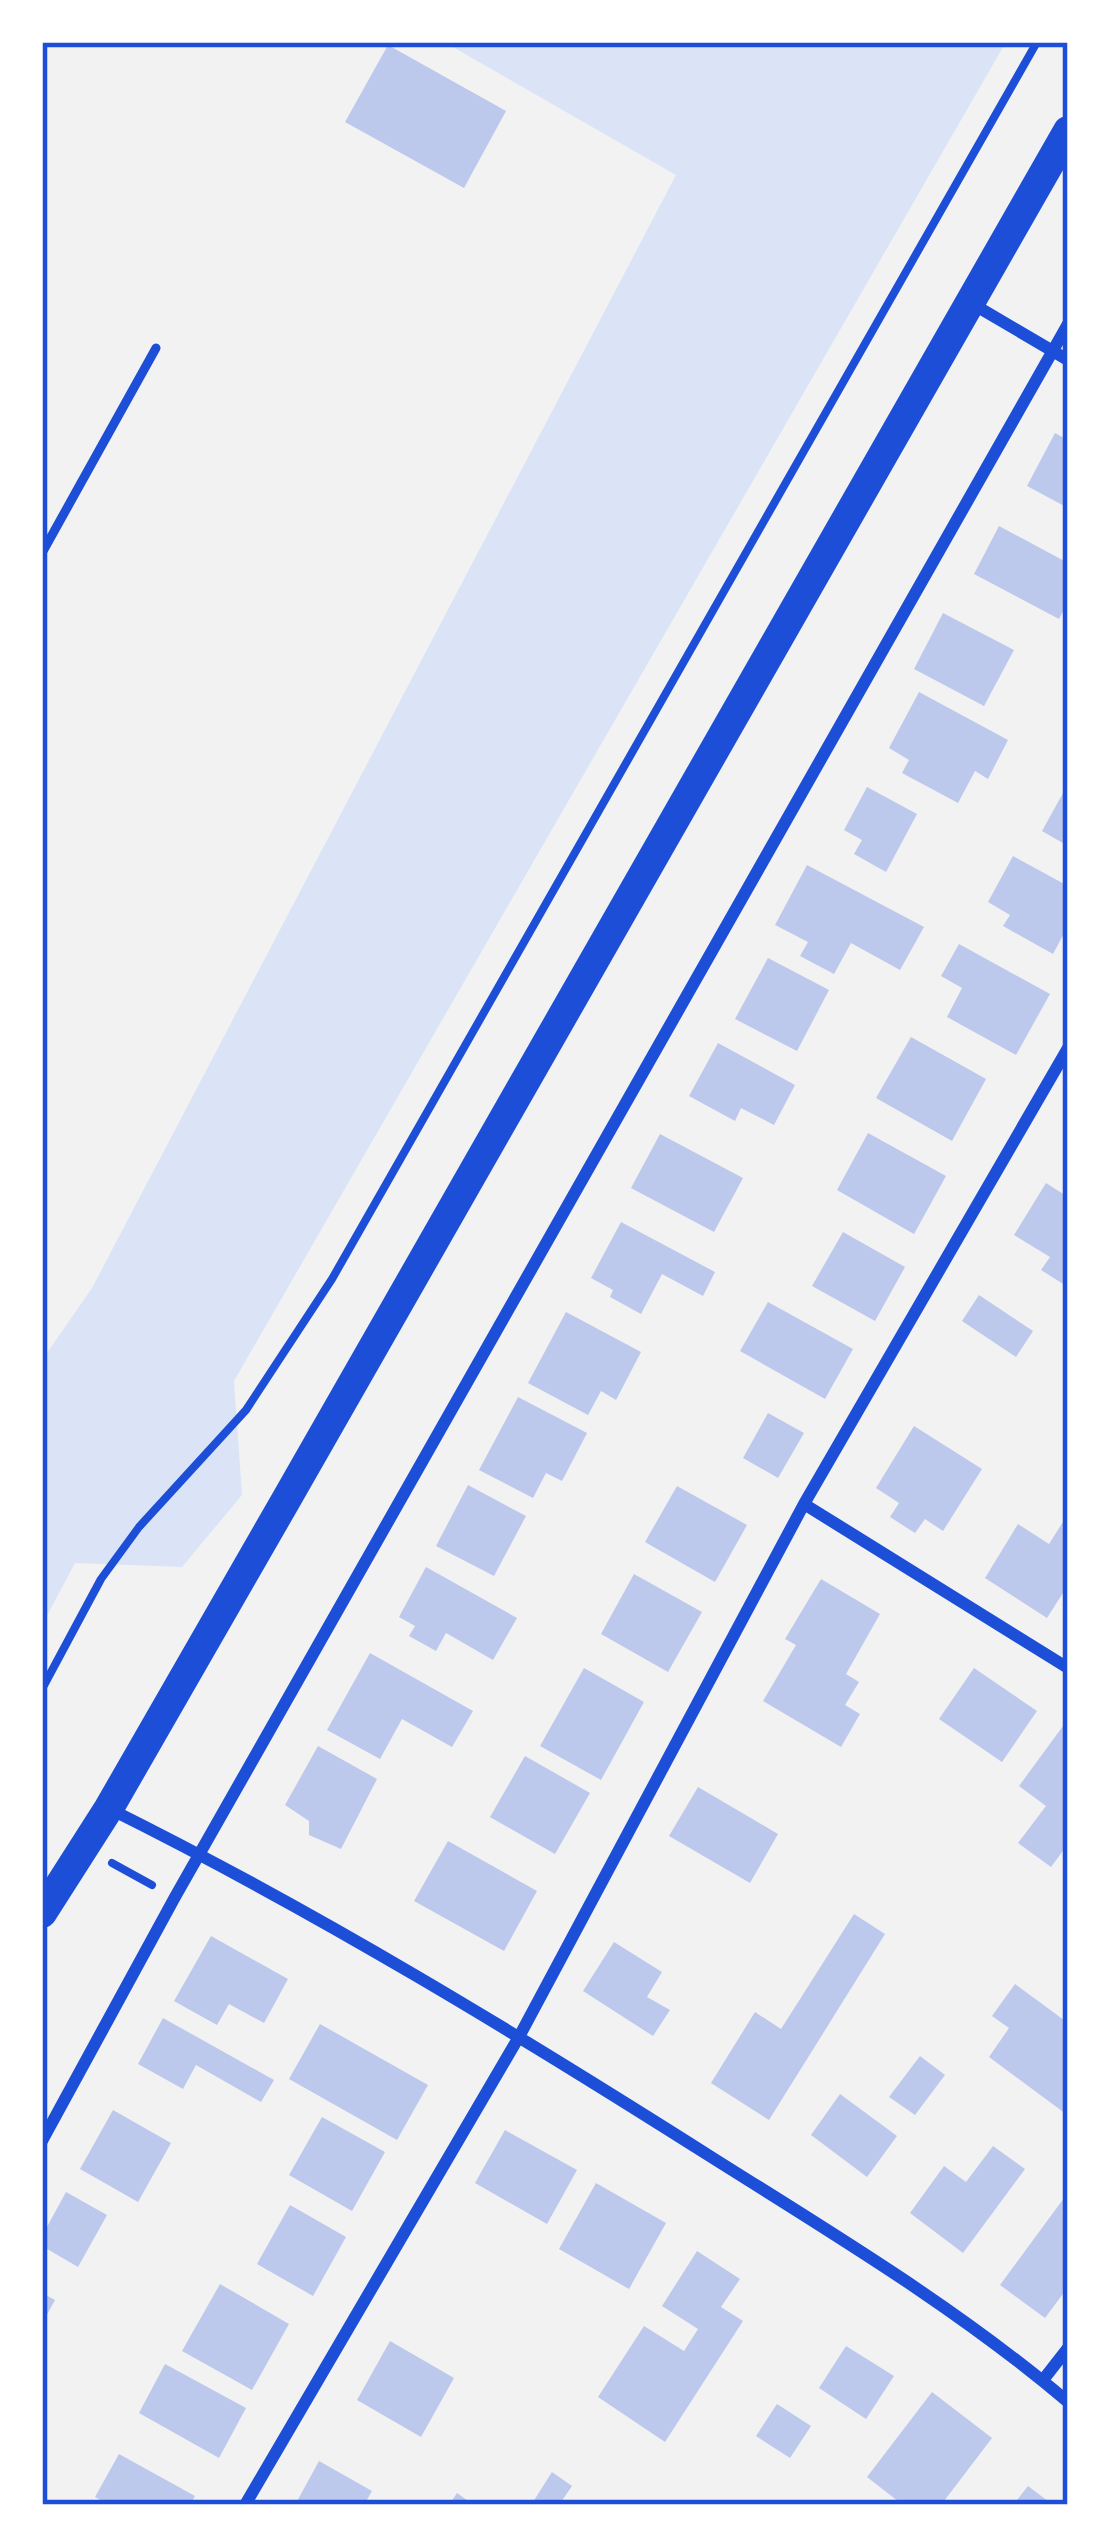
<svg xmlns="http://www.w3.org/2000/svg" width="1110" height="2547" viewBox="0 0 1110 2547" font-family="Lato,sans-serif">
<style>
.green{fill:#dbe4f7}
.building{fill:#bdc9ec}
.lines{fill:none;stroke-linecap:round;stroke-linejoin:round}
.path{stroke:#1d4ed8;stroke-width:8}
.service{stroke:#1d4ed8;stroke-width:9}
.minor{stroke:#1d4ed8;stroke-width:12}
.primary{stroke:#1d4ed8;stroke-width:30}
.neatline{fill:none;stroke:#1d4ed8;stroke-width:4.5}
</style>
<rect width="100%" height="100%" fill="#f2f2f2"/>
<path class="green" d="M444 42H1006L234 1381 242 1495 182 1567 75 1563 42 1625V1360L92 1288 676 175Z"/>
<path class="building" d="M388 45 506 111 464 188 345 122Z
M1055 433 1068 440V508L1027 486Z
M999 526 1068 563V602L1059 619 974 574Z
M943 613 1014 650 984 706 914 669Z
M919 692 1008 740 988 779 975 771 958 803 902 773 909 760 889 748Z
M1068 784V846L1042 831Z
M867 787 917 814 886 872 854 854 862 840 844 830Z
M1013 856 1068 886V926L1053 954 1003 926 1010 915 988 902Z
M807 865 924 927 900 970 851 943 834 974 800 956 808 942 775 925Z
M959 944 1050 994 1016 1055 947 1017 962 988 941 976Z
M768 958 829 990 797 1051 735 1019Z
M911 1037 986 1079 952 1141 876 1098Z
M718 1043 795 1085 774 1125 741 1108 735 1121 689 1096Z
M868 1133 946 1176 914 1234 837 1190Z
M660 1134 743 1178 714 1232 631 1188Z
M1046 1183 1068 1197V1287L1041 1270 1050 1257 1014 1235Z
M621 1222 715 1272 703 1296 662 1274 641 1314 610 1297 613 1290 591 1278Z
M843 1232 905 1267 875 1321 812 1286Z
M979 1295 1033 1331 1016 1357 962 1321Z
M768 1302 853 1349 825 1399 740 1351Z
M566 1312 641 1352 616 1400 601 1391 588 1415 528 1383Z
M518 1397 587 1433 562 1481 546 1473 533 1498 479 1470Z
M768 1413 804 1433 778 1478 743 1458Z
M914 1426 982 1469 943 1531 925 1519 915 1533 890 1517 899 1503 876 1488Z
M468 1485 526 1516 494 1576 436 1546Z
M677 1486 747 1525 715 1582 645 1542Z
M1068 1514V1585L1047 1618 985 1578 1018 1524 1049 1544Z
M426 1567 517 1618 493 1660 446 1633 436 1651 409 1636 415 1626 399 1617Z
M634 1574 702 1612 668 1672 601 1634Z
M821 1579 880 1614 846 1674 859 1682 845 1705 860 1714 841 1747 763 1701 796 1645 785 1639Z
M370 1653 473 1711 452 1747 402 1719 380 1759 327 1730Z
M584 1668 644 1702 601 1780 540 1746Z
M974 1668 1037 1711 1002 1762 939 1719Z
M1063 1726 1068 1730V1844L1051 1867 1018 1843 1046 1806 1019 1786Z
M318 1746 377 1779 341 1849 309 1835V1821L285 1805Z
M525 1756 590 1793 555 1854 490 1817Z
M698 1787 778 1834 750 1883 669 1836Z
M448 1841 537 1891 504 1951 414 1901Z
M854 1914 885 1934 769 2120 711 2083 755 2012 781 2029Z
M211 1936 288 1979 264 2023 229 2004 217 2025 174 2001Z
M614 1942 662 1972 647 1997 670 2010 653 2036 583 1991Z
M1015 1984 1068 2023 1066 2114 989 2057 1009 2028 992 2016Z
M163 2018 274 2080 261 2102 196 2065 183 2089 138 2064Z
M320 2024 428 2085 397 2140 289 2079Z
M920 2056 945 2075 915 2115 889 2097Z
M840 2094 897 2136 867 2177 811 2135Z
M113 2110 171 2143 138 2202 80 2169Z
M322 2117 385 2152 352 2211 289 2175Z
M505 2130 577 2170 547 2224 475 2183Z
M993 2146 1025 2169 963 2253 910 2213 944 2166 966 2182Z
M596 2183 666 2223 629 2289 559 2249Z
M66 2192 107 2215 78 2267 42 2246V2236Z
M1064 2198 1068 2200V2287L1045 2318 1000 2285Z
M290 2205 346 2237 313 2296 257 2264Z
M697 2251 740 2279 721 2307 743 2321 665 2442 598 2397 644 2326 684 2351 698 2329 662 2306Z
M220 2284 289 2324 252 2390 182 2351Z
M42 2293 55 2300 42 2324Z
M390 2341 454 2378 421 2437 357 2400Z
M846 2346 894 2376 866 2419 819 2388Z
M165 2364 246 2408 219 2458 139 2413Z
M932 2392 992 2438 941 2505H903L867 2477Z
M777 2404 811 2426 790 2458 756 2436Z
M119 2454 195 2496 190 2505H109L95 2497Z
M319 2461 372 2491 364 2505H295Z
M552 2472 572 2486 559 2505H531Z
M1028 2486 1053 2505H1013Z
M457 2493 474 2505H449Z"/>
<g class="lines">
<path class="path" d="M42 1689 101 1579 139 1527 246 1410 332 1279 1037 42
M112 1863 152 1885"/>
<path class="service" d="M42 553 156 348"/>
<path class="minor" d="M971 303 1068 360
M804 1504 1068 1668
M110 1809C319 1913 519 2035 716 2160 835 2235 960 2310 1068 2402
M42 2141 175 1897 1068 324
M1043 2380 1068 2348
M245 2505 520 2035 804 1504 1068 1048"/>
<path class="primary" d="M42 1913 109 1808 286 1500 1068 131"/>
</g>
<rect width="1110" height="2547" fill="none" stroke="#ffffff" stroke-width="90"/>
<rect x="45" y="45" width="1020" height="2457" class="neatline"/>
</svg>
